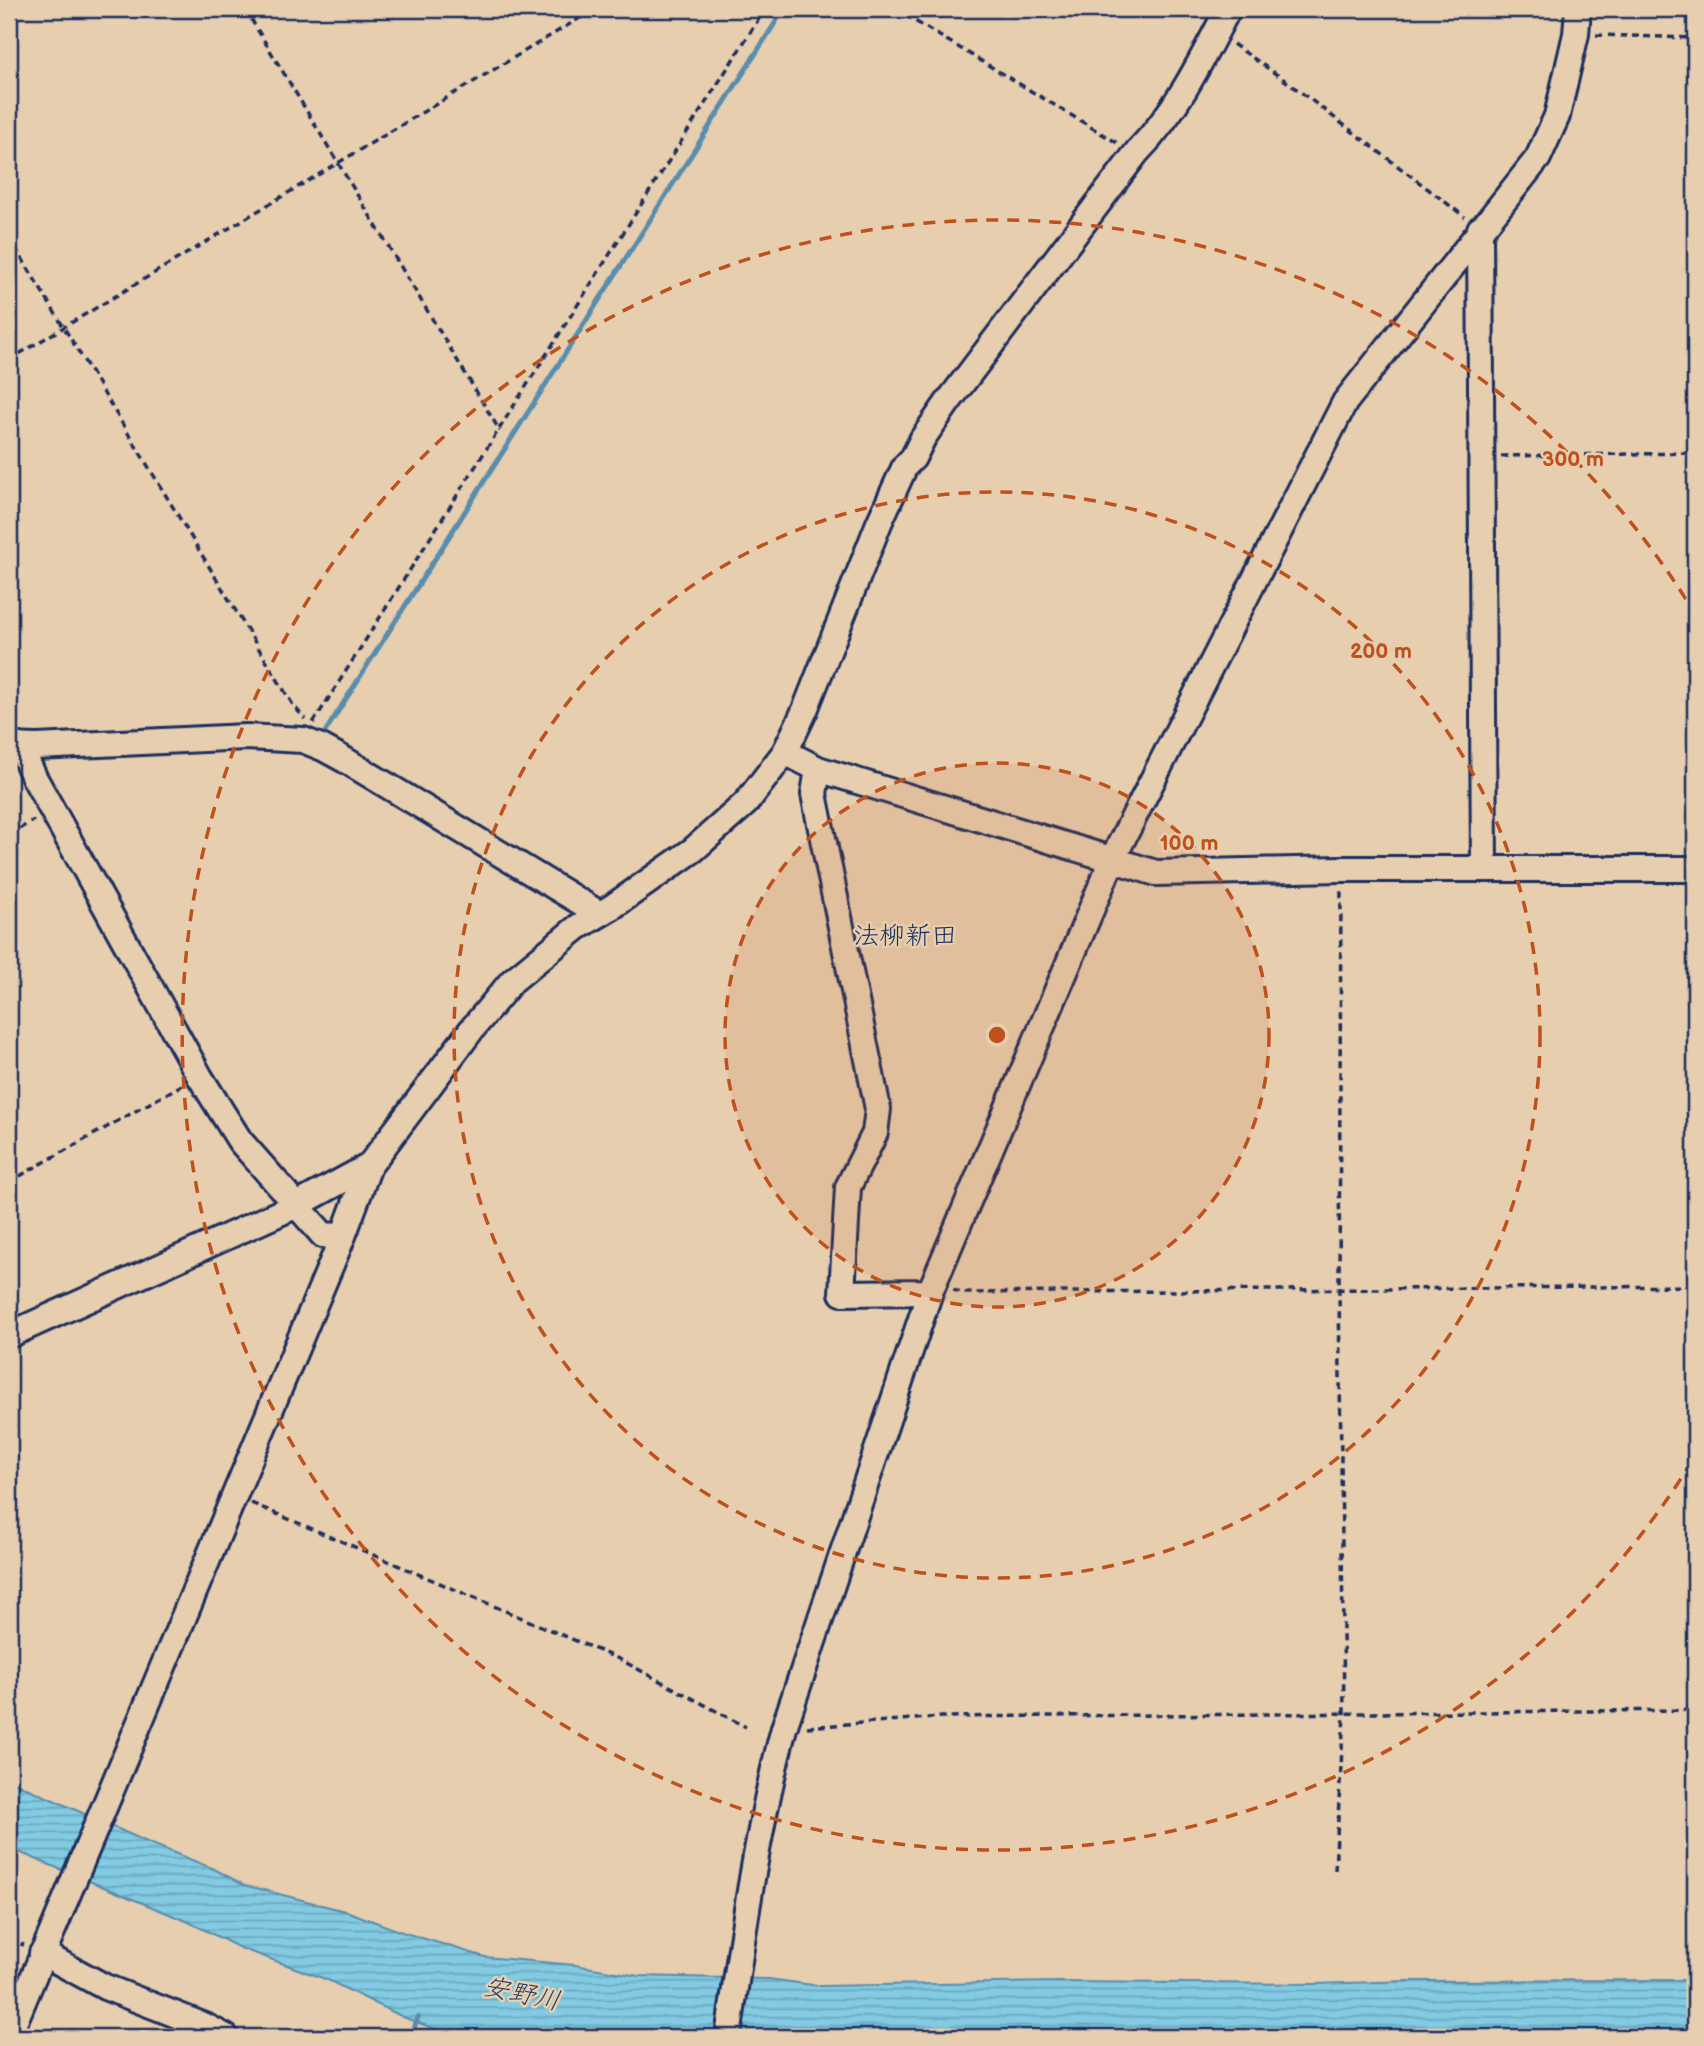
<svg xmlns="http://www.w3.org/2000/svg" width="1704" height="2046" viewBox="0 0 1704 2046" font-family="'Balsamiq Sans','Klee One',sans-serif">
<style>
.water{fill:url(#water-rules);stroke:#598dae;stroke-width:2}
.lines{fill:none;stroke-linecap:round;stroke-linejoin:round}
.stream{stroke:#598dae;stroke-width:5}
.minor-casing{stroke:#1b2f5e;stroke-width:30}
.path{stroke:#1b2f5e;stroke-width:3.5;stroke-dasharray:7 5;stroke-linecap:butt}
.minor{stroke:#e7ceaf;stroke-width:24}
.ring{fill:none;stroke:#bf511c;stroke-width:3.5;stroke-dasharray:12 9}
.labels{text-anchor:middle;stroke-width:5;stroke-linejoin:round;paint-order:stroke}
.neighbourhood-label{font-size:26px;fill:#1b2f5e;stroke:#e7ceaf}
.water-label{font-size:26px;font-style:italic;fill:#253f6b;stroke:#e7ceaf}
.centre{fill:#bf511c;stroke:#e7ceaf;stroke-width:3.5}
.ring-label{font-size:21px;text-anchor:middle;font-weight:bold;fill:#bf511c;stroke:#e7ceaf;stroke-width:5;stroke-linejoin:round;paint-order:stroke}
</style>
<defs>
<pattern id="water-rules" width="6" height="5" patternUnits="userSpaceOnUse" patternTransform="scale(1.75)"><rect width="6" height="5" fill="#82cbe3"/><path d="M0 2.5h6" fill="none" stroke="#6aa5bb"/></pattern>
</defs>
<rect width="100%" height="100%" fill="#e7ceaf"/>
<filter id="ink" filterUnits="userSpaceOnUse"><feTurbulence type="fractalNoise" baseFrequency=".0143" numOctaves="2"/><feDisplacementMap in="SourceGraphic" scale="14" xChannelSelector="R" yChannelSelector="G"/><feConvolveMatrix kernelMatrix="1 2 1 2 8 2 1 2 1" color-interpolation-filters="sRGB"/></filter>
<g filter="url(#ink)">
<path class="water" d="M9 1780 147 1842 214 1869 244 1885 349 1912 402 1932 485 1957 575 1965 639 1976 769 1979 820 1986 1060 1982 1314 1984 1408 1981 1695 1980V2037H466L451 2035 403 2017 328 1980 240 1948 191 1923 9 1848Z"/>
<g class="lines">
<path class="stream" d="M325 732 784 9
M411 2037 418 2017"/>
<g class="minor-casing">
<path id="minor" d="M1480 229 1484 868
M9 746 37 747 246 737 303 740 323 748 345 760 600 914
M20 746 34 777 200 1077 240 1141 323 1235 343 1236
M785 752 818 769 1156 873 1341 869H1695
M818 769 814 794 878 1109 875 1133 848 1187 842 1293 930 1292
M9 1335 297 1205 369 1166
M42 1953 105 1987 205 2026 226 2037
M9 2035 343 1236 369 1166 472 1029 512 981 578 927 612 907 693 850 746 803 785 752 805 710 879 523 905 466 913 458 923 438 948 402 1137 152C1177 111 1202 59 1228 9
M728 2037C743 1933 757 1830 784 1728L930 1292 1113 858 1345 402 1538 158 1557 116 1576 34 1578 9"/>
</g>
<path class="path" d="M245 9 500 431
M895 9 1119 144
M1596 35 1695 38
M1233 44 1286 81 1465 217
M9 237 293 705 305 719
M9 360 595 9
M1501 456 1695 453
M313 723 765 9
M9 835 34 820
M9 1182 182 1085
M953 1290 964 1293 1695 1286
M251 1503 621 1660 746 1727
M807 1727 941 1717 1695 1710
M1335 1870 1344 1714 1339 1289 1341 888
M9 1940 24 1945"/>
<use href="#minor" class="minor"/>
</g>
</g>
<circle cx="997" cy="1035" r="272" fill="#bf511c" fill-opacity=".12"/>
<g class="ring">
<circle cx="997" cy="1035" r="272"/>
<circle cx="997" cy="1035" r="543"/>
<path d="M1692 1461A815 815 0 1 1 1692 609"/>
</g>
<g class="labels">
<g class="neighbourhood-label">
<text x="905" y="944">法柳新田</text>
</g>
<g class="water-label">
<text transform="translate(522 1993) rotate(12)" y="9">安野川</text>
</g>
</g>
<circle cx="997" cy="1035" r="10" class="centre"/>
<g class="ring-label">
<text x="1573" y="466">300 m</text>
<text x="1381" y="658">200 m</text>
<text x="1189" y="850">100 m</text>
</g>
<rect width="1704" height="2046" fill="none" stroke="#e7ceaf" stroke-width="35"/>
<rect x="18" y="18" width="1669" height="2011" fill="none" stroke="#1b2f5e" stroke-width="2.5" filter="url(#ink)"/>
</svg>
